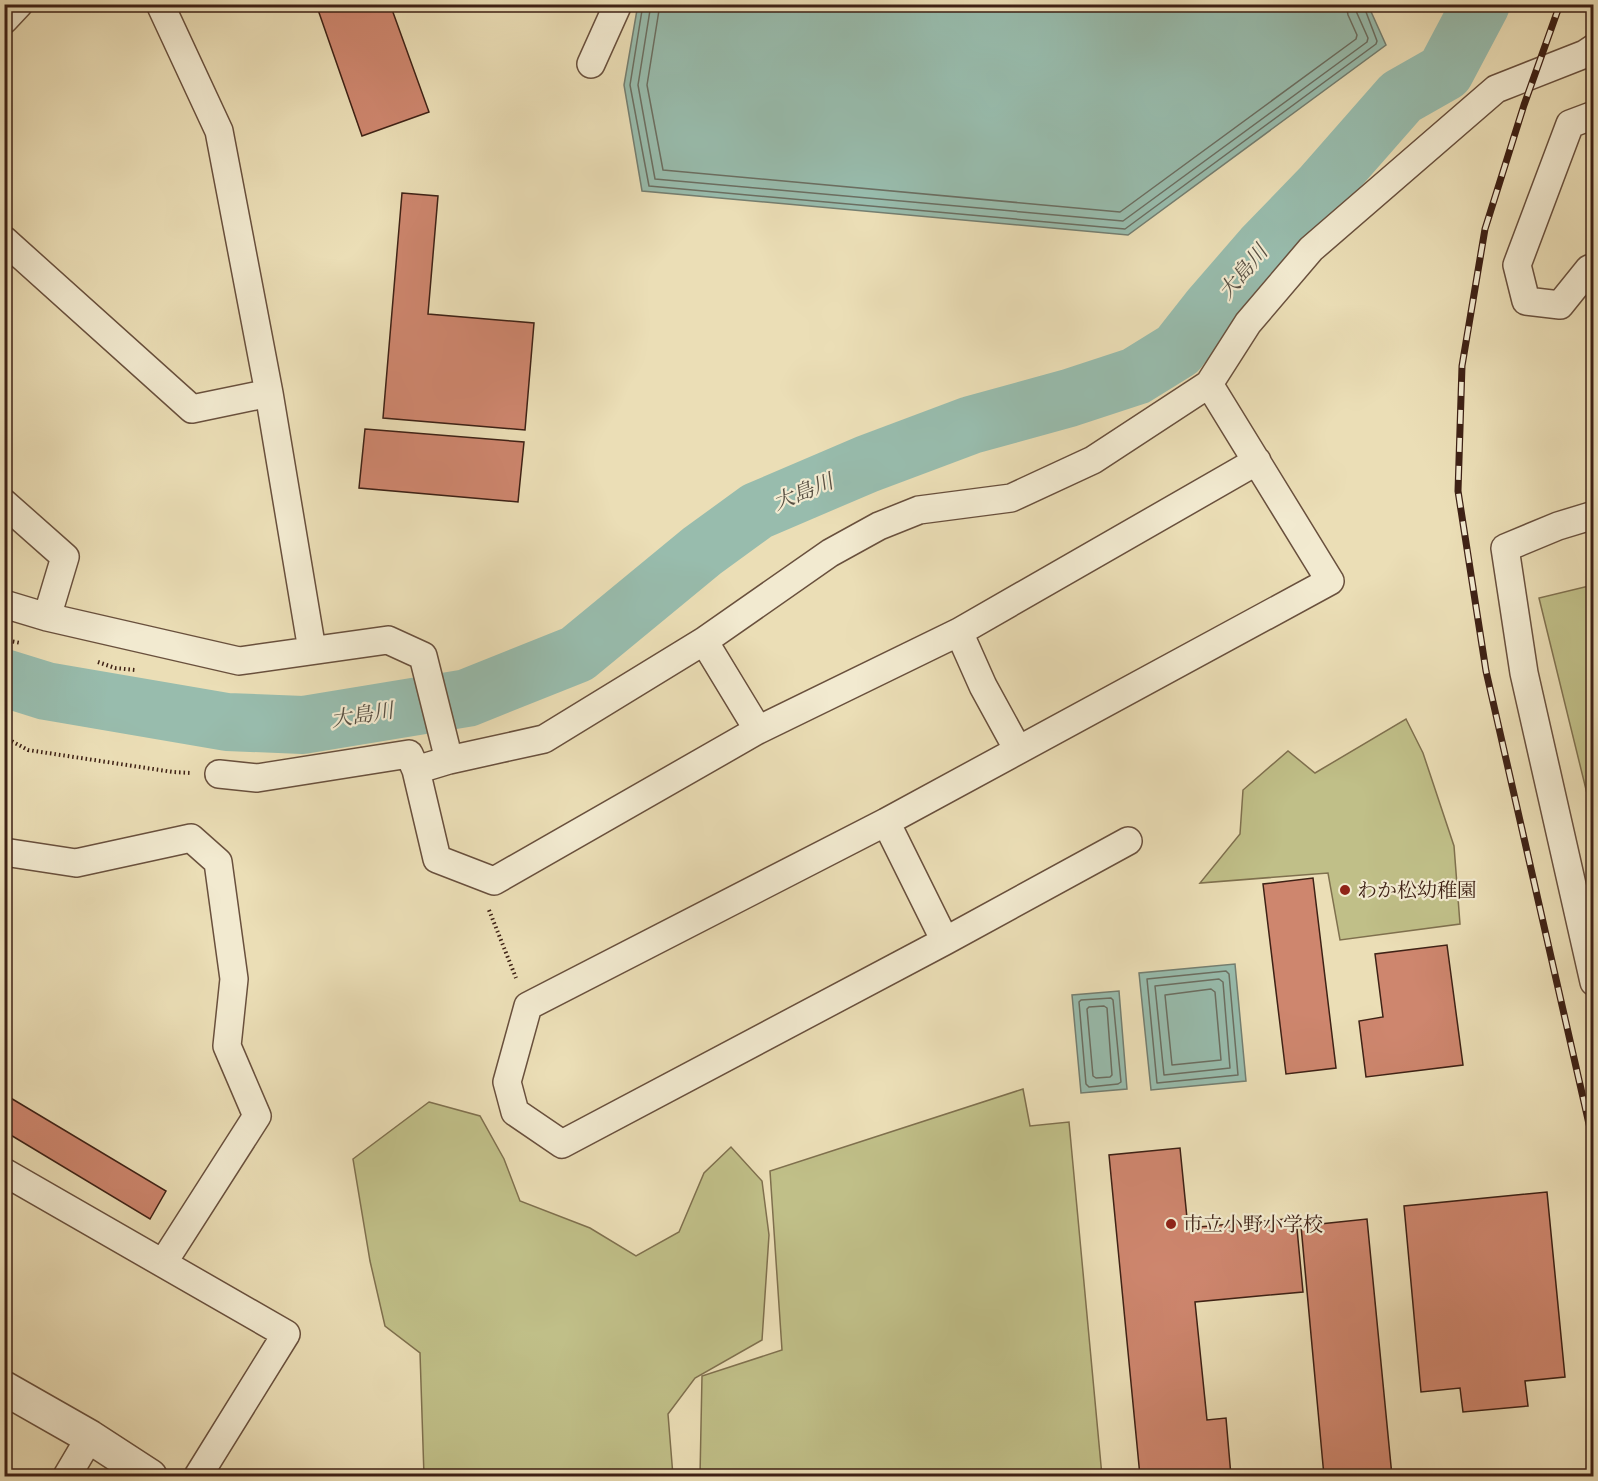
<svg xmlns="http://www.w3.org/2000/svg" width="1598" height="1481" viewBox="0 0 1598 1481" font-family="Cardo,'Noto Serif JP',serif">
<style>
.green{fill:#c0bf88;stroke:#7f704e;stroke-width:1.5}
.water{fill:#98bcad;stroke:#747e70;stroke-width:1.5}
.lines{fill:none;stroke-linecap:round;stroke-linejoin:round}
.shore{stroke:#6b6e61;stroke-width:1.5}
.river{stroke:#98bcad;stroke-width:58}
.building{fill:#ce866e;stroke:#3e2115;stroke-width:1.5}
.minor-casing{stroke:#69503d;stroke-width:30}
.tertiary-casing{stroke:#69503d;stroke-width:36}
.path{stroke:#3e2115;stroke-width:4;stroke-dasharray:1.5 3;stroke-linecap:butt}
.minor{stroke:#f2ead0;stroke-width:27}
.tertiary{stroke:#f2ead0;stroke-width:33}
.rail-casing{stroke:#3e2115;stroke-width:7}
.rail{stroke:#f2ead0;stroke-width:4.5;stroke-dasharray:14;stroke-linecap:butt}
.poi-dot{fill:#8f2418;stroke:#f2ead0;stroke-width:2}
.labels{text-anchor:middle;stroke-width:4.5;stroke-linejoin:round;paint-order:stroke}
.poi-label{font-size:20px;fill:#3e2115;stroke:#f2ead0;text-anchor:start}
.water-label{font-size:21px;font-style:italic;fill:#595043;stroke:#f2ead0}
</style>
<rect width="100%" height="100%" fill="#ebdeb6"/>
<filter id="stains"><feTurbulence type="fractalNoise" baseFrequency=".00333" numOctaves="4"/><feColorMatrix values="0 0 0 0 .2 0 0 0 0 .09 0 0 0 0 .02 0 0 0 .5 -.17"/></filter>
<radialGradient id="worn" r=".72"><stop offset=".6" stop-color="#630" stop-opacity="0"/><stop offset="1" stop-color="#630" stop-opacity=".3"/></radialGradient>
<path class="green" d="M1593 585H1594L1593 818 1539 598Z
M1406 719 1423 753 1454 846 1460 924 1340 940 1328 873 1200 883 1240 834 1243 790 1288 751 1315 773Z
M1023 1089 1030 1126 1069 1122 1102 1476H700L702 1376 782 1350 770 1171Z
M429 1102 480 1116 504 1159 520 1201 590 1228 636 1256 679 1232 704 1173 731 1147 762 1181 769 1235 762 1340 695 1378 668 1414 673 1476H424L420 1353 385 1326 370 1261 353 1159Z"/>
<path class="water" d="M638 4 1368 5 1386 45 1128 235 642 191 624 85Z
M1235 964 1246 1081 1151 1090 1139 973Z
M1119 991 1127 1089 1081 1093 1072 995Z"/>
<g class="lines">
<path class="shore" d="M643 4 630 85 649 186 1125 229 1376 44 1377 41 1363 4
M651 4 638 85 655 179 1123 221 1367 42 1368 38 1356 11 1355 4
M660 4 647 85 663 170 1120 212 1356 39 1357 35 1348 15 1346 4
M1226 971 1229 974 1238 1075 1157 1083 1147 979Z
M1219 979 1223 982 1230 1068 1164 1075 1155 986Z
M1211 989 1215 992 1221 1060 1172 1065 1165 995Z
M1111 998 1113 1000 1121 1082 1118 1084 1089 1087 1086 1084 1079 1002 1081 1000Z
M1104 1006 1107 1008 1112 1075 1110 1077 1096 1078 1093 1076 1087 1009 1089 1007Z"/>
<path class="river" d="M4 678 46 691 227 722 303 725 467 698 577 654 702 551 757 511 867 464 971 425 1069 398 1136 376 1178 350 1211 308 1263 248 1322 187 1401 97 1445 72 1481 4"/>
</g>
<path class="building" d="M316 4H390L429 112 362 136Z
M402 193 438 196 428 314 534 323 525 430 383 418Z
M365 429 524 442 518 502 359 488Z
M1313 878 1336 1068 1286 1074 1263 884Z
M1447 945 1463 1065 1366 1077 1359 1021 1383 1017 1375 954Z
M4 1094 166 1191 150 1219 4 1131Z
M1180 1148 1188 1228 1296 1218 1303 1292 1195 1302 1207 1420 1226 1418 1231 1476H1140L1109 1155Z
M1547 1192 1565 1377 1525 1381 1528 1406 1463 1412 1460 1388 1421 1392 1404 1206Z
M1367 1219 1392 1476H1324L1301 1226Z"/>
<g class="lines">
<g class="minor-casing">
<path id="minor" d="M160 4 219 131 269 393 312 650
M4 20 19 4
M591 64 618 4
M1594 115 1570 124 1517 265 1526 301 1560 305 1589 269 1594 267
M4 240 192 409 269 393
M4 503 65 557 47 617
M1594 515 1558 526 1505 548 1524 673 1594 982
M4 604 47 617 239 661 388 640 423 656 449 760
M959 632 983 686 1018 750
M704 641 758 730
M416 770 449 760 544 739 704 641 830 553 879 526 919 510 1011 498 1093 460 1209 384 1248 323 1311 249 1496 89 1585 54 1594 48
M219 774 257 778 409 754 416 770 437 859 494 881 758 730 959 632 1257 461
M886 822 945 941
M1128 841 945 941 562 1144 515 1112 507 1082 528 1006 886 822 1330 581 1209 384
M4 852 76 863 191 838 218 862 234 979 227 1046 257 1116 163 1263
M4 1172 286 1334 198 1476
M67 1476 90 1437"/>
</g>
<g class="tertiary-casing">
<path id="tertiary" d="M4 1388 90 1437 150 1476"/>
</g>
<path class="path" d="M4 640 21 643
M98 662 115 668 135 670
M4 737 28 750 173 772 191 773
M489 910 516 978"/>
<use href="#minor" class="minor"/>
<use href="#tertiary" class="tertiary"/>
<g class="rail-casing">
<path id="rail" d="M1560 4 1524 105 1485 229 1462 366 1458 491 1486 671 1594 1146"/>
</g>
<use href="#rail" class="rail"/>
</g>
<g class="poi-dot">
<circle cx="1345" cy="890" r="6"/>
<circle cx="1171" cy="1224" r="6"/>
</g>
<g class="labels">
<g class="poi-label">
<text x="1357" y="897">わか松幼稚園</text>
<text x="1183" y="1231">市立小野小学校</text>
</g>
<g class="water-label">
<text transform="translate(1243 272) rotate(-50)" y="7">大島川</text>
<text transform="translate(803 492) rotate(-22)" y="7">大島川</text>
<text transform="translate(362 715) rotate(-9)" y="7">大島川</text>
</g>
</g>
<rect width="1598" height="1481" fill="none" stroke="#ebdeb6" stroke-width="24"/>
<rect x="6" y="6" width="1586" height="1469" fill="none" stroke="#3e2115" stroke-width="3"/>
<rect x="12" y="12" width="1574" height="1457" fill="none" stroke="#3e2115" stroke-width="1.5"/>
<rect width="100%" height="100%" filter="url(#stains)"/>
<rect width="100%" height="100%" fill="url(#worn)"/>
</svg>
